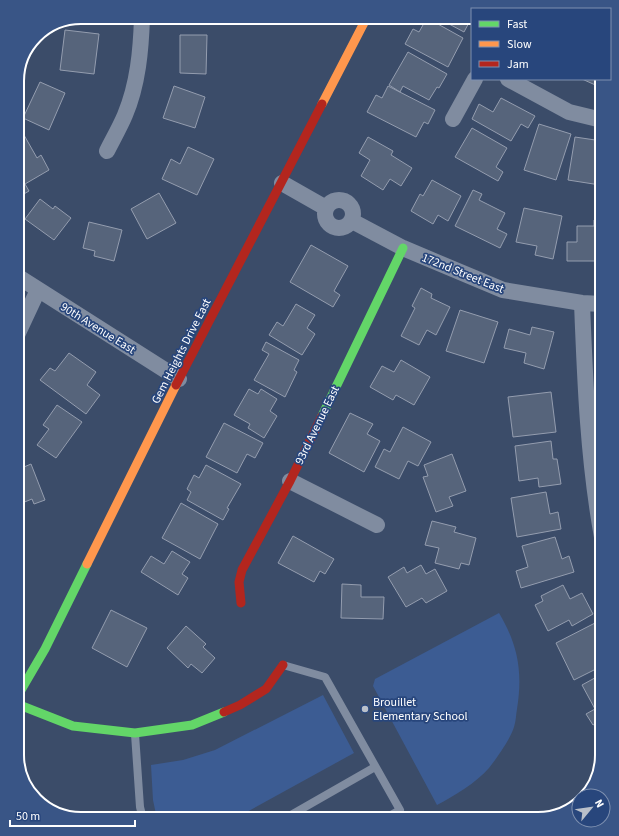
<svg xmlns="http://www.w3.org/2000/svg" width="619" height="836" viewBox="0 0 619 836" font-family="'Source Sans 3',sans-serif">
<style>
.green{fill:#3c5c93}
.building{fill:#56647b;stroke:#949daf}
.lines{fill:none;stroke-linecap:round;stroke-linejoin:round}
.lane{stroke:#808ca0;stroke-width:8}
.street{stroke:#808ca0;stroke-width:16}
.fast{stroke:#63d668;stroke-width:9}
.slow{stroke:#ff974d;stroke-width:9}
.jam{stroke:#b3261e;stroke-width:9}
.poi-dot{fill:#bac0ca;stroke:#28467c;stroke-width:1.5}
.labels{text-anchor:middle;stroke-width:3.5;stroke-linejoin:round;paint-order:stroke}
.street-label{font-size:12px;fill:#fff;stroke:#28467c}
.poi-label{font-size:12px;fill:#fff;stroke:#28467c;text-anchor:start}
.rim{fill:none;stroke:#fff;stroke-width:2}
</style>
<rect width="100%" height="100%" fill="#3b4c69"/>
<path class="green" d="M499 613C518 645 523 672 517 709 516 714 516 721 514 727 511 738 496 759 489 768 476 783 454 796 437 805L373 686 375 679Z
M323 695 354 753 234 819H157L153 800 151 765 183 760 215 750Z"/>
<path class="building" d="M436 17H472L464 32Z
M427 18 463 38 448 67 405 44 413 29 419 32Z
M65 30 99 34 94 74 60 70Z
M180 35H207L206 74 180 73Z
M408 52 447 74 439 88 437 87 429 100 403 86 400 92 389 85Z
M582 79H601L602 88Z
M40 82 65 93 49 130 23 118Z
M174 86 205 97 195 128 163 118Z
M388 86 435 110 428 124 424 122 416 137 367 112 376 95 382 98Z
M501 98 535 116 528 128 521 124 511 141 472 119 479 104 493 112Z
M539 124 571 134 556 180 524 170Z
M472 128 507 148 496 167 503 172 498 181 455 157Z
M24 135 37 158 41 155 49 170 25 184 29 191 17 198V139Z
M368 137 393 151 391 155 412 168 401 186 390 179 383 190 361 176 370 160 359 153Z
M575 137 602 141V172L600 185 568 180Z
M188 147 214 159 197 195 162 179 171 159 180 164Z
M432 180 461 196 448 221 438 215 433 224 411 211 420 194 423 196Z
M473 190 482 194 479 200 505 213 497 229 507 234 500 248 455 226Z
M159 193 176 223 147 239 131 209Z
M40 199 53 209 55 206 71 218 54 240 25 219Z
M524 208 562 216 553 259 535 255 537 246 516 242Z
M594 220H602V261H567V242H577V226H594Z
M89 222 122 230 114 261 94 256 95 251 83 248Z
M311 245 348 266 334 291 340 295 333 307 290 282Z
M421 288 432 294 431 298 450 307 436 335 427 330 419 345 401 336 415 308 412 306Z
M296 304 315 315 307 328 315 334 302 355 269 335 277 322 283 326Z
M460 310 498 322 484 363 446 351Z
M532 327 554 332 544 369 524 363 526 353 504 348 509 329 530 335Z
M266 342 299 360 294 370 297 372 285 397 254 380 269 354 262 350Z
M69 353 96 372 87 385 100 395 86 414 40 380 50 368 55 371Z
M401 360 430 377 414 405 396 395 393 400 370 387 382 366 394 372Z
M249 389 258 394 261 389 277 399 270 411 277 416 264 438 248 428 250 424 234 415Z
M551 392 556 432 513 437 508 397Z
M57 405 82 422 56 458 37 445 49 429 43 425Z
M350 413 373 424 367 434 380 441 364 472 329 453Z
M224 423 263 443 255 458 247 454 237 473 206 457Z
M403 427 431 442 418 466 408 461 399 479 375 467 384 449 390 452Z
M551 441 553 459H557L561 484 539 487 538 478 519 481 515 446Z
M452 454 466 491 449 497 453 506 436 512 423 477 428 476 424 465Z
M31 464 45 500 34 504 32 499 17 505V470Z
M206 465 241 484 227 508 229 509 223 520 187 500 191 492 187 489 194 475 199 478Z
M546 492 550 514 558 512 561 529 517 537 511 498Z
M181 503 218 524 200 559 162 538Z
M432 521 456 527 454 532 476 538 469 565 461 563 459 569 435 563 439 548 425 545Z
M293 536 334 559 325 574 320 571 314 582 278 563Z
M555 537 562 559 569 556 574 572 521 588 516 571 528 567 522 546Z
M172 551 190 562 182 574 188 578 178 595 141 572 151 556 164 564Z
M421 565 426 574 435 569 447 591 426 603 422 598 406 607 388 577 404 567 407 573Z
M342 584 361 585V597H384L383 619 341 618Z
M563 585 570 599 582 593 593 614 572 626 569 620 548 631 535 605 543 601 541 596Z
M111 610 147 628 127 667 92 648Z
M595 623 602 637V640L596 643 602 655V666L574 680 556 643Z
M186 626 206 644 203 647 215 658 202 673 191 664 188 668 167 648Z
M602 674V720L593 725 586 714 595 709 582 685Z"/>
<g class="lines">
<path class="lane" d="M283 665 325 677 400 810 384 819
M135 734 140 807 143 819
M284 819 375 767"/>
<path class="street" d="M508 79 569 112 602 120
M453 119 475 79
M107 151C113 139 120 127 125 115 138 84 141 50 142 17
M282 183 326 208
M325 214a14 14 0 1 1 28 0a14 14 0 1 1-28 0Z
M352 221 403 248 503 290 582 303 602 304
M17 276 179 379
M582 303C585 381 588 460 602 537
M17 335 38 290
M290 481 377 525"/>
<path class="fast" d="M322 416 403 248
M17 697 45 649 87 564
M17 704 73 726 135 733 192 725 224 712"/>
<path class="slow" d="M322 104 367 17
M87 564 176 385"/>
<path class="jam" d="M176 385 322 104
M241 603 239 582 242 570 290 481 322 416
M224 712 240 705 266 689 283 665"/>
</g>
<circle class="poi-dot" cx="365" cy="709" r="4"/>
<g class="labels">
<g class="street-label">
<text transform="translate(463 273) rotate(22)" y="4">172nd Street East</text>
<text transform="translate(98 328) rotate(32)" y="4">90th Avenue East</text>
<text transform="translate(181 351) rotate(-63)" y="4">Gem Heights Drive East</text>
<text transform="translate(317 425) rotate(-64)" y="4">93rd Avenue East</text>
</g>
<g class="poi-label">
<text x="373" y="706">Brouillet<tspan x="373" dy="14">Elementary School</tspan></text>
</g>
</g>
<path d="M0 0H619V836H0ZM81 24H538A57 57 0 0 1 595 81V755A57 57 0 0 1 538 812H81A57 57 0 0 1 24 755V81A57 57 0 0 1 81 24Z" fill="#395586" fill-rule="evenodd"/>
<path class="rim" d="M81 24H538A57 57 0 0 1 595 81V755A57 57 0 0 1 538 812H81A57 57 0 0 1 24 755V81A57 57 0 0 1 81 24Z"/>
<rect x="471" y="8" width="140" height="72" fill="#28467c" stroke="#7e90b0"/>
<rect x="479" y="21" width="20" height="6" fill="#63d668" stroke="#7e90b0"/>
<text x="507" y="28" font-size="12" fill="#ffffff">Fast</text>
<rect x="479" y="41" width="20" height="6" fill="#ff974d" stroke="#7e90b0"/>
<text x="507" y="48" font-size="12" fill="#ffffff">Slow</text>
<rect x="479" y="61" width="20" height="6" fill="#b3261e" stroke="#7e90b0"/>
<text x="507" y="68" font-size="12" fill="#ffffff">Jam</text>
<g transform="translate(591 808) rotate(61)"><circle r="19" fill="#28467c" stroke="#7e90b0"/>
<path d="M0-3L7 15L0 10L-7 15Z" fill="#bac0ca"/>
<text y="-6" font-size="11" font-weight="bold" text-anchor="middle" fill="#ffffff">N</text>
</g>
<path d="M10 820v6h125v-6" fill="none" stroke="#ffffff" stroke-width="2"/>
<text x="16" y="820" font-size="12" fill="#ffffff" stroke="#28467c" stroke-width="3" paint-order="stroke">50 m</text>
</svg>
